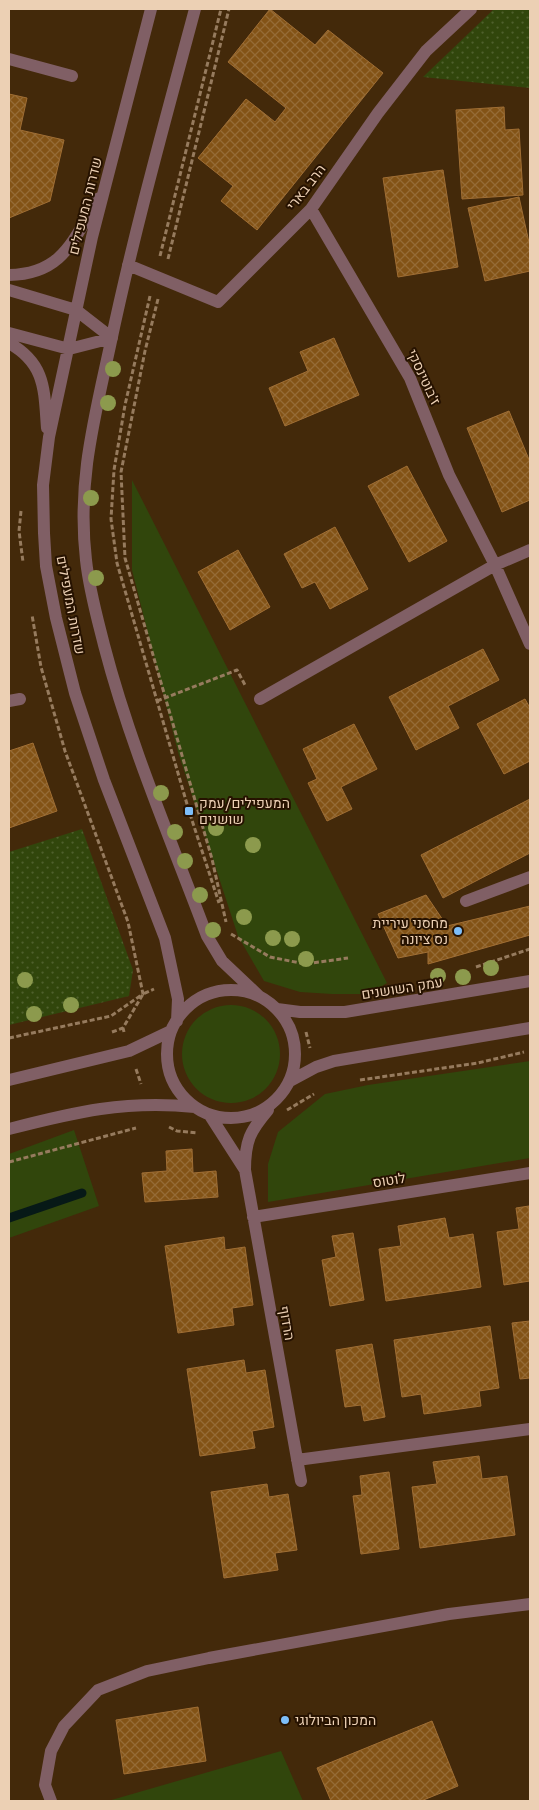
<svg xmlns="http://www.w3.org/2000/svg" width="539" height="1810" viewBox="0 0 539 1810" font-family="'Golos Text',Heebo,sans-serif">
<style>
.grass{fill:url(#grass-dots)}
.green{fill:#31460c}
.lines{fill:none;stroke-linecap:round;stroke-linejoin:round}
.stream{stroke:#071917;stroke-width:9}
.building{fill:url(#building-cross-hatch);stroke:#a06e34}
.path{stroke:#967b5e;stroke-width:3;stroke-dasharray:5 2.5;stroke-linecap:butt}
.minor{stroke:#805f65;stroke-width:12}
.tree{fill:#8c9a4d}
.poi-dot{fill:#7dbef9;stroke:#261200;stroke-width:2}
.labels{text-anchor:middle;stroke-width:4;stroke-linejoin:round;paint-order:stroke}
.street-label{font-size:14px;fill:#ecd0b4;stroke:#261200}
.poi-label{font-size:14px;fill:#ecd0b4;stroke:#261200;text-anchor:start}
</style>
<defs>
<pattern id="grass-dots" width="8" height="8" patternUnits="userSpaceOnUse" patternTransform="scale(1.25)"><rect width="8" height="8" fill="#31460c"/><path d="M2 2h.1M6 6h.1" fill="none" stroke="#4f602d" stroke-width="1.8" stroke-linecap="round"/></pattern>
<pattern id="building-cross-hatch" width="8" height="8" patternUnits="userSpaceOnUse" patternTransform="scale(1.25)"><rect width="8" height="8" fill="#835316"/><path d="M0 0l8 8M0 8l8-8" fill="none" stroke="#956b36"/></pattern>
</defs>
<rect width="100%" height="100%" fill="#43290a"/>
<path class="grass" d="M494 9H530V88L423 77Z
M82 829 133 970 129 996 9 1025V852Z"/>
<path class="green" d="M132 480 387 983 368 994H332L300 992 264 981 238 936 178 752 132 570Z
M182 1054a49 49 0 1 1 98 0a49 49 0 1 1-98 0Z
M530 1061V1158L268 1202V1164L278 1132 325 1094 368 1085Z
M74 1130 99 1206 9 1238V1154Z
M281 1751 303 1801H108Z"/>
<g class="lines">
<path class="stream" d="M9 1218 82 1193"/>
</g>
<path class="building" d="M270 9 315 45 328 30 383 73 257 230 221 201 233 186 198 158 246 99 275 122 286 108 228 62Z
M9 94 27 98 20 130 64 140 50 201 9 218Z
M504 107 505 130 519 129 523 195 462 199 456 110Z
M443 170 458 267 398 277 383 178Z
M519 197 530 247V271L485 281 468 208Z
M334 338 359 395 285 426 269 388 308 371 300 352Z
M509 411 530 462V500L502 512 467 428Z
M407 466 447 541 409 562 368 486Z
M335 527 368 589 330 609 315 582 302 588 284 554Z
M238 550 270 607 230 630 198 572Z
M483 649 499 680 448 706 459 728 416 750 389 697Z
M525 699 530 708V761L504 774 477 724Z
M354 724 377 769 341 787 352 809 327 821 308 783 317 779 303 749Z
M33 743 57 811 9 828V751Z
M530 799V853L443 898 421 855Z
M426 895 447 926 530 906V935L428 964V952L398 958 378 914Z
M192 1149 193 1173 216 1171 218 1197 145 1202 142 1173 167 1171 166 1151Z
M529 1206 530 1281 504 1285 497 1232 519 1229 516 1208Z
M445 1218 449 1238 473 1234 481 1287 386 1301 379 1249 401 1246 398 1226Z
M353 1233 364 1300 330 1306 322 1260 336 1257 332 1236Z
M224 1237 225 1250 245 1247 253 1305 232 1308 234 1325 178 1333 165 1246Z
M530 1321V1378L520 1379 512 1323Z
M490 1326 499 1388 479 1391 481 1406 424 1414 421 1394 402 1397 394 1340Z
M372 1344 385 1417 364 1421 361 1405 345 1407 336 1350Z
M244 1360 246 1373 265 1370 274 1427 252 1431 255 1448 200 1456 187 1369Z
M479 1456 482 1479 507 1476 515 1535 420 1548 412 1487 437 1484 433 1462Z
M389 1472 399 1549 361 1554 353 1496 362 1495 360 1476Z
M267 1484 269 1497 288 1494 297 1550 275 1553 278 1570 224 1578 211 1492Z
M198 1707 206 1761 124 1774 116 1720Z
M432 1721 458 1786 421 1801H331L317 1768Z"/>
<g class="lines">
<path class="path" d="M160 256 221 9
M168 259 229 9
M150 296 125 405 114 470 111 519 117 563 189 811 219 903
M158 299 145 351 121 472 125 558 212 859 226 922
M21 511 19 531 23 562
M157 701 237 670 245 685
M231 934 270 957 305 964 348 958
M476 967 530 949
M112 1032 123 1028
M124 1032 123 1028 143 994 154 989
M306 1032 310 1048
M9 1038 111 1016 143 994 128 922 65 751 41 667 32 615
M136 1069 141 1084
M360 1080 478 1063 524 1052
M287 1110 314 1094
M169 1127 177 1131 197 1133
M9 1162 136 1128"/>
<path class="minor" d="M151 9 92 237 49 437 43 485 44 533 46 566 56 618 75 693 104 780 165 938 178 999 177 1021
M195 9C165 121 134 232 110 346 94 420 77 483 86 560 89 589 97 617 104 645 130 745 171 840 207 936L222 961 259 996
M9 59 72 76
M311 209 410 378 449 475 495 565 530 644
M128 265 218 302 311 209 378 113 426 51 471 9
M9 275C64 274 73 239 99 198
M9 290 76 310 112 338
M9 333 69 349 112 338
M9 343C46 364 44 390 47 428
M260 699 495 565 530 550
M9 701 20 699
M466 901 530 877
M167 1054a64 64 0 1 1 128 0a64 64 0 1 1-128 0Z
M277 1009 300 1012H345L530 981
M9 1080 129 1051 171 1031
M290 1081 316 1067 334 1061 530 1028
M268 1110C250 1131 245 1141 245 1170L301 1481
M209 1114 245 1170
M9 1129C75 1112 125 1100 195 1107
M253 1217 530 1173
M297 1460 530 1429
M51 1801 45 1785 51 1751 64 1726 98 1690 147 1671 209 1658 449 1614 530 1604"/>
</g>
<g class="tree">
<circle cx="113" cy="369" r="8"/>
<circle cx="108" cy="403" r="8"/>
<circle cx="91" cy="498" r="8"/>
<circle cx="96" cy="578" r="8"/>
<circle cx="161" cy="793" r="8"/>
<circle cx="216" cy="828" r="8"/>
<circle cx="175" cy="832" r="8"/>
<circle cx="253" cy="845" r="8"/>
<circle cx="185" cy="861" r="8"/>
<circle cx="200" cy="895" r="8"/>
<circle cx="244" cy="917" r="8"/>
<circle cx="213" cy="930" r="8"/>
<circle cx="273" cy="938" r="8"/>
<circle cx="292" cy="939" r="8"/>
<circle cx="306" cy="959" r="8"/>
<circle cx="491" cy="968" r="8"/>
<circle cx="438" cy="976" r="8"/>
<circle cx="463" cy="977" r="8"/>
<circle cx="25" cy="980" r="8"/>
<circle cx="71" cy="1005" r="8"/>
<circle cx="34" cy="1014" r="8"/>
</g>
<g class="poi-dot">
<rect x="184" y="806" width="10" height="10" rx="2.5"/>
<circle cx="458" cy="931" r="5"/>
<circle cx="285" cy="1720" r="5"/>
</g>
<g class="labels">
<g class="street-label">
<text transform="translate(306 187) rotate(-52)" y="5">הרב בארי</text>
<text transform="translate(85 206) rotate(-76)" y="5">שדרות המעפילים</text>
<text transform="translate(424 377) rotate(65)" y="5">ז'בוטינסקי</text>
<text transform="translate(71 605) rotate(79)" y="5">שדרות המעפילים</text>
<text transform="translate(402 988) rotate(-9)" y="5">עמק השושנים</text>
<text transform="translate(389 1180) rotate(-9)" y="5">לוטוס</text>
<text transform="translate(287 1323) rotate(80)" y="5">הרדוף</text>
</g>
<g class="poi-label">
<text x="199" y="808">המעפילים/עמק<tspan x="199" dy="16">שושנים</tspan></text>
<text x="448" y="928" text-anchor="end">מחסני עיריית<tspan x="448" dy="16">נס ציונה</tspan></text>
<text x="295" y="1725">המכון הביולוגי</text>
</g>
</g>
<rect width="539" height="1810" fill="none" stroke="#ecd0b4" stroke-width="20"/>
</svg>
